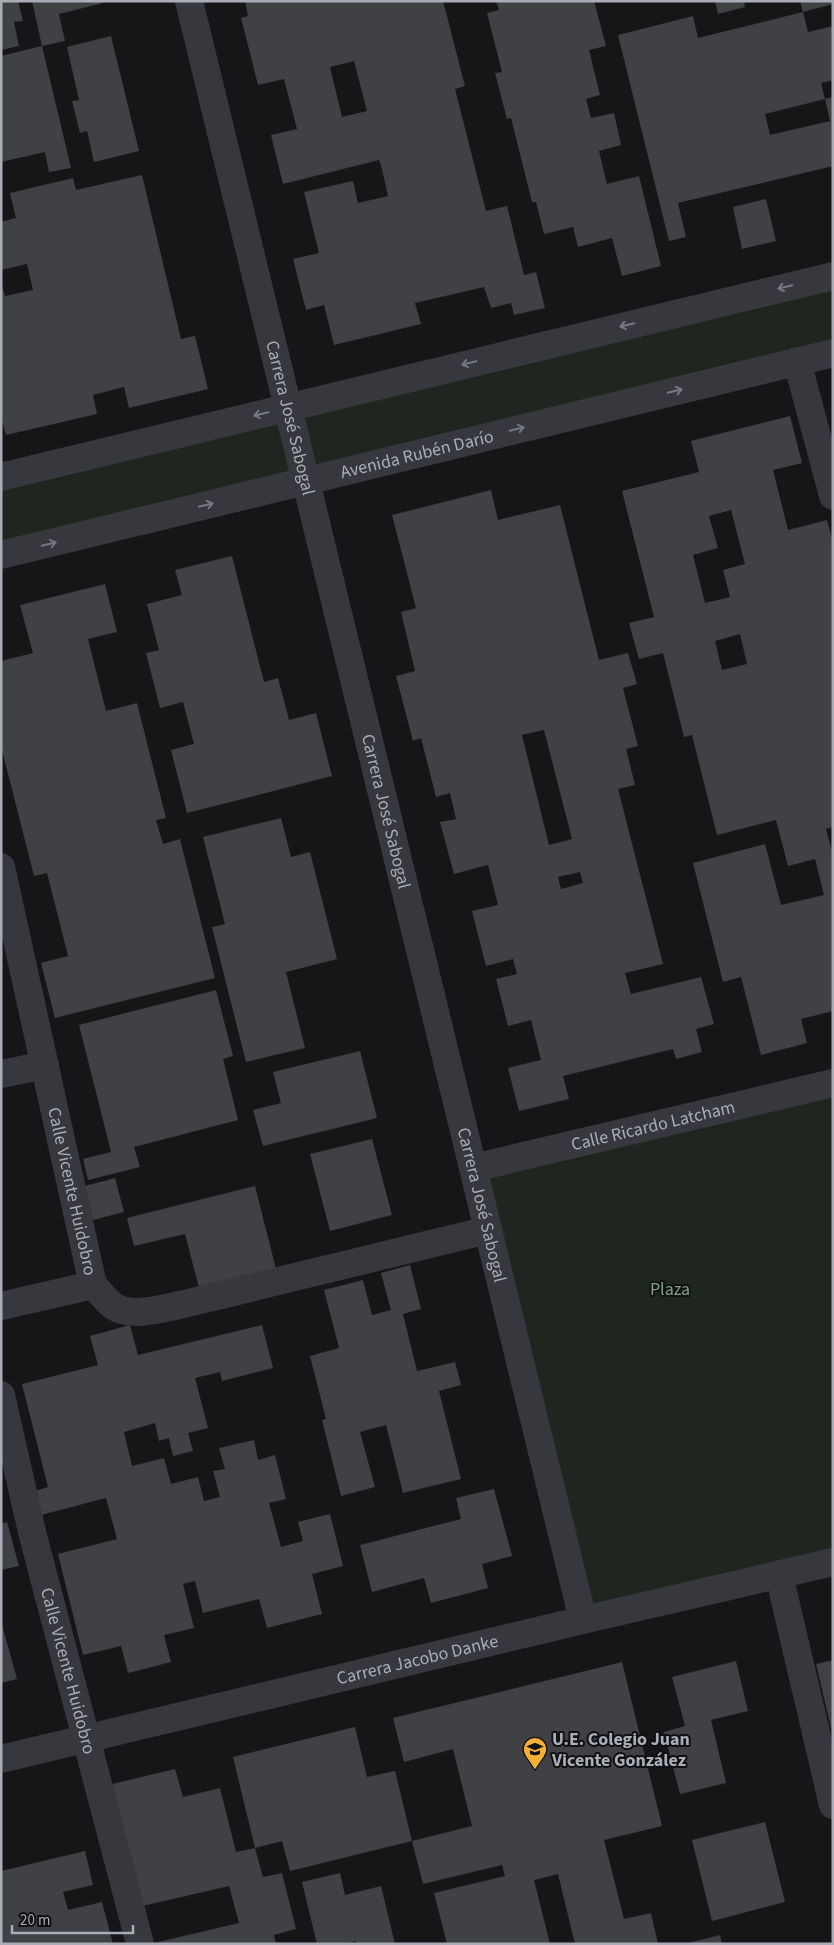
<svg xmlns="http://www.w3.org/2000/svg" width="834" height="1945" viewBox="0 0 834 1945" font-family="'Source Sans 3',sans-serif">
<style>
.green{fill:#1e261f}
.building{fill:#404145;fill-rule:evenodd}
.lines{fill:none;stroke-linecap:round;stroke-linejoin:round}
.street{stroke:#37383d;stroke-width:28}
.oneway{stroke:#757881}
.labels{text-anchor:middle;stroke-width:4;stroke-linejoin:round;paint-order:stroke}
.street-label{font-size:18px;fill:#a8adb8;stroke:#111113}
.park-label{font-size:18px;fill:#7fa381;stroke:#111113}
.poi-label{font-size:18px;font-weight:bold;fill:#a8adb8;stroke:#111113;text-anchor:start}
</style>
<rect width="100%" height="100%" fill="#161618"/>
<path class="green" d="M833 276V353L1 555V477Z
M833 1083V1562L583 1620 473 1168Z"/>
<path class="building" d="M1 1H18L23 21 14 22 19 46 1 50Z
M32 1H103V3L59 14 65 41 42 46Z
M245 1H443L465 86 455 89 486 211 507 206 524 275 536 272 545 308 514 315 511 303 491 308 484 287 415 303 421 324 334 345 324 305 306 310 293 259 319 253 304 192 353 181 358 203 388 196 381 165 379 160 283 184 271 135 297 129 284 79 258 85 241 18 248 16ZM354 61 367 111 342 117 330 67Z
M496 1H594L606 46 589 50 600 95 586 99 591 118 614 113 621 145 599 151 607 184 639 176 661 266 622 276 612 238 578 247 573 227 544 234 536 202H532L511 118 507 119 495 73 502 72 487 13 499 10Z
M715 1H744L745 7 718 14Z
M800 1H833V4L803 12Z
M803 12 808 32 833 26V80L821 83 825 99 765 114 770 135 830 121 825 99 833 97V166L678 203 686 237 669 241 618 35 693 16 698 38Z
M111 36 139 151 94 162 87 131 80 133 72 101 79 100 67 47Z
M42 46 71 168 49 172 45 152 1 162V56Z
M142 175 181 339 195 336 208 389 129 408 124 387 93 395 97 414 6 435 1 417V282L5 296 33 290 27 264 1 270V222L16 218 10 193 73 178 76 190Z
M766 199 776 241 742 249 733 207Z
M790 416 802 463 773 470 788 530 827 520 833 542V827L826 829 833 855V1011L801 1019 807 1043 761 1055 741 977 723 982 693 863 765 844 781 905 824 895 815 859 788 866 776 820 717 835 692 735 684 737 663 653 639 659 629 623 654 617 622 491 699 472 691 441ZM731 510 745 564 723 570 730 597 705 603 693 555 718 548 709 516ZM740 634 747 664 722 670 715 641Z
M491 490 498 520 560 505 599 660 628 653 637 684 623 688 638 746 626 749 635 785 618 789 663 964 625 973 631 994 701 977 714 1024 696 1029 702 1052 676 1059 673 1049 563 1076 569 1099 519 1111 508 1068 541 1060 531 1020 508 1026 496 979 517 974 513 959 486 966 472 911 498 905 488 865 454 874 440 822 456 819 450 793 436 797 421 738 413 741 396 676 415 671 401 612 416 608 392 515ZM544 730 572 839 549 845 522 735ZM580 872 583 883 561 889 558 877Z
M232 556 264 682 278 678 289 720 316 713 332 776 187 813 171 750 194 744 183 702 160 708 146 653 159 650 147 604 182 595 175 570Z
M105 584 117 632 88 639 106 711 137 703 166 818 156 820 163 844 180 839 215 978 55 1018 41 963 68 956 47 873 34 876 1 746V661L33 653 20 605Z
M281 818 291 857 310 852 337 959 286 972 305 1048 246 1062 212 927 225 924 203 837Z
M216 990 233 1056 223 1059 238 1120 134 1147 140 1167 88 1180 83 1159 111 1152 79 1025Z
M360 1051 377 1118 263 1146 253 1110 281 1103 273 1072Z
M372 1139 392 1215 330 1231 310 1154Z
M115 1178 124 1212 93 1220 85 1186Z
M255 1186 276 1269 199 1288 185 1234 134 1246 127 1218Z
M410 1265 421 1309 403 1314 417 1371 455 1362 461 1385 439 1391 461 1479 403 1493 386 1425 360 1432 375 1487 341 1496 322 1420 326 1419 310 1356 339 1348 324 1290 363 1280 372 1315 391 1310 381 1273Z
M130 1325 138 1355 262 1325 273 1368 222 1381 220 1372 195 1378 208 1428 188 1433 193 1451 173 1456 169 1438 159 1441 155 1423 124 1432 132 1466 164 1458 171 1484 198 1477 204 1501 220 1497 213 1471 225 1469 219 1448 254 1440 258 1460 275 1455 286 1499 269 1503 281 1547 303 1541 298 1522 330 1514 343 1566 312 1574 322 1614 267 1628 259 1599 203 1613 195 1581 183 1584 194 1628 164 1635 171 1662 128 1673 121 1646 83 1655 58 1554 117 1539 106 1498 41 1515 35 1491 48 1487 22 1384 98 1365 90 1336Z
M494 1489 512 1556 482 1564 488 1588 431 1603 424 1578 372 1592 360 1545 461 1519 456 1498Z
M7 1522 19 1566 1 1570V1524Z
M1 1621 17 1679 1 1683Z
M833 1660V1732H832L816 1664Z
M736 1661 748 1711 711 1720 726 1783 680 1794 664 1732 685 1726 672 1677Z
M622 1662 662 1826 604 1840 624 1919 651 1913 658 1944H575L558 1874 534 1880 550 1944H447L434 1893 505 1876 502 1865 423 1884 412 1841 290 1871 282 1841 255 1848 233 1757 355 1727 367 1777 395 1771 412 1841 472 1826 453 1749 404 1762 393 1718Z
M175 1769 183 1797 220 1788 236 1852 255 1848 263 1877 282 1873 296 1929 274 1935 276 1944H159L158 1942 239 1923 229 1886 134 1908 104 1786Z
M765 1822 785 1902 712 1921 692 1840Z
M85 1851 93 1885 63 1892 68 1910 102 1902 113 1944H1V1871Z
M340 1873 345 1895 381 1886 395 1944H357L356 1941 345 1944H317L302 1882Z
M720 1935 722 1944H688V1943Z"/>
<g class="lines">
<g class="street">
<path id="s1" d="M189 1 583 1620"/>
<path d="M797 361 833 496"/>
<path d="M1 477 833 276"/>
<path id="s2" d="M1 555 833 353"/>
<path id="s3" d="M1 867 93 1285"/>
<path d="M1 1074 45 1065"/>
<path id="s4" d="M473 1168 833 1083"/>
<path d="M93 1285C99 1291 105 1299 112 1305 129 1319 164 1308 184 1304L488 1230"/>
<path d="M1 1306 93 1285"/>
<path id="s5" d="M1 1395 32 1532 140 1944"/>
<path d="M779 1575 833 1805"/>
<path id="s6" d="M1 1759 583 1620 833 1562"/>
</g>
</g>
<defs><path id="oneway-shaft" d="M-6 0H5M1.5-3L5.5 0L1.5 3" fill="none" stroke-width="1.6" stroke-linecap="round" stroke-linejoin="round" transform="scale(1.25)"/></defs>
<g class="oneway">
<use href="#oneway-shaft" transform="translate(785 287) rotate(167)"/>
<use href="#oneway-shaft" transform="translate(627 325) rotate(167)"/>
<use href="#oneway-shaft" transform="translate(469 363) rotate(166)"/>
<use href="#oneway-shaft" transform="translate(675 391) rotate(-14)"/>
<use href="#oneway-shaft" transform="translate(261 414) rotate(166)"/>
<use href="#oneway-shaft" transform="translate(517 429) rotate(-14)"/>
<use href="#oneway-shaft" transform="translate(206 505) rotate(-14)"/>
<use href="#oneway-shaft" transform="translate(49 544) rotate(-14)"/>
</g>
<defs>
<g id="school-pin" transform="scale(1.25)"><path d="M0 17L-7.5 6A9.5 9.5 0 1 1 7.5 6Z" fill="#f2b134" stroke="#111113"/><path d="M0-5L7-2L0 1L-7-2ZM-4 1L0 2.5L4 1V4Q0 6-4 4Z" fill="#111"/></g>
</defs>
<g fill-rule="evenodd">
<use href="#school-pin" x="535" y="1749"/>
</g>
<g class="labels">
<g class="street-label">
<text dy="6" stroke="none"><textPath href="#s1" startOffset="429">Carrera José Sabogal</textPath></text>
<text dy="6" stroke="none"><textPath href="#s2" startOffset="428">Avenida Rubén Darío</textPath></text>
<text dy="6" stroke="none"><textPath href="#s1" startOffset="834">Carrera José Sabogal</textPath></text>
<text dy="6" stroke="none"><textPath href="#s4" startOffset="185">Calle Ricardo Latcham</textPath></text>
<text dy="6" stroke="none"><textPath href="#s3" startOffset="332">Calle Vicente Huidobro</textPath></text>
<text dy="6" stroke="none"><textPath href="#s1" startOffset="1239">Carrera José Sabogal</textPath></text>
<text dy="6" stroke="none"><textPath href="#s6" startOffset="428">Carrera Jacobo Danke</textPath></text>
<text dy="6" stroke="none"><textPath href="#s5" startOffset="284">Calle Vicente Huidobro</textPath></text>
</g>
<g class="park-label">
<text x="670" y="1295">Plaza</text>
</g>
<g class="poi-label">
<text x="552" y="1745">U.E. Colegio Juan<tspan x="552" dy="21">Vicente González</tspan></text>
</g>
</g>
<rect width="834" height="1945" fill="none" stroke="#a8adb8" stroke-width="5"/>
<path d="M12 1925v8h121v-8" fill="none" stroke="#a8adb8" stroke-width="2.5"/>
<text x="20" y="1925" font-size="15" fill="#a8adb8" stroke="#111113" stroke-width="4" paint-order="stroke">20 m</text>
</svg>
